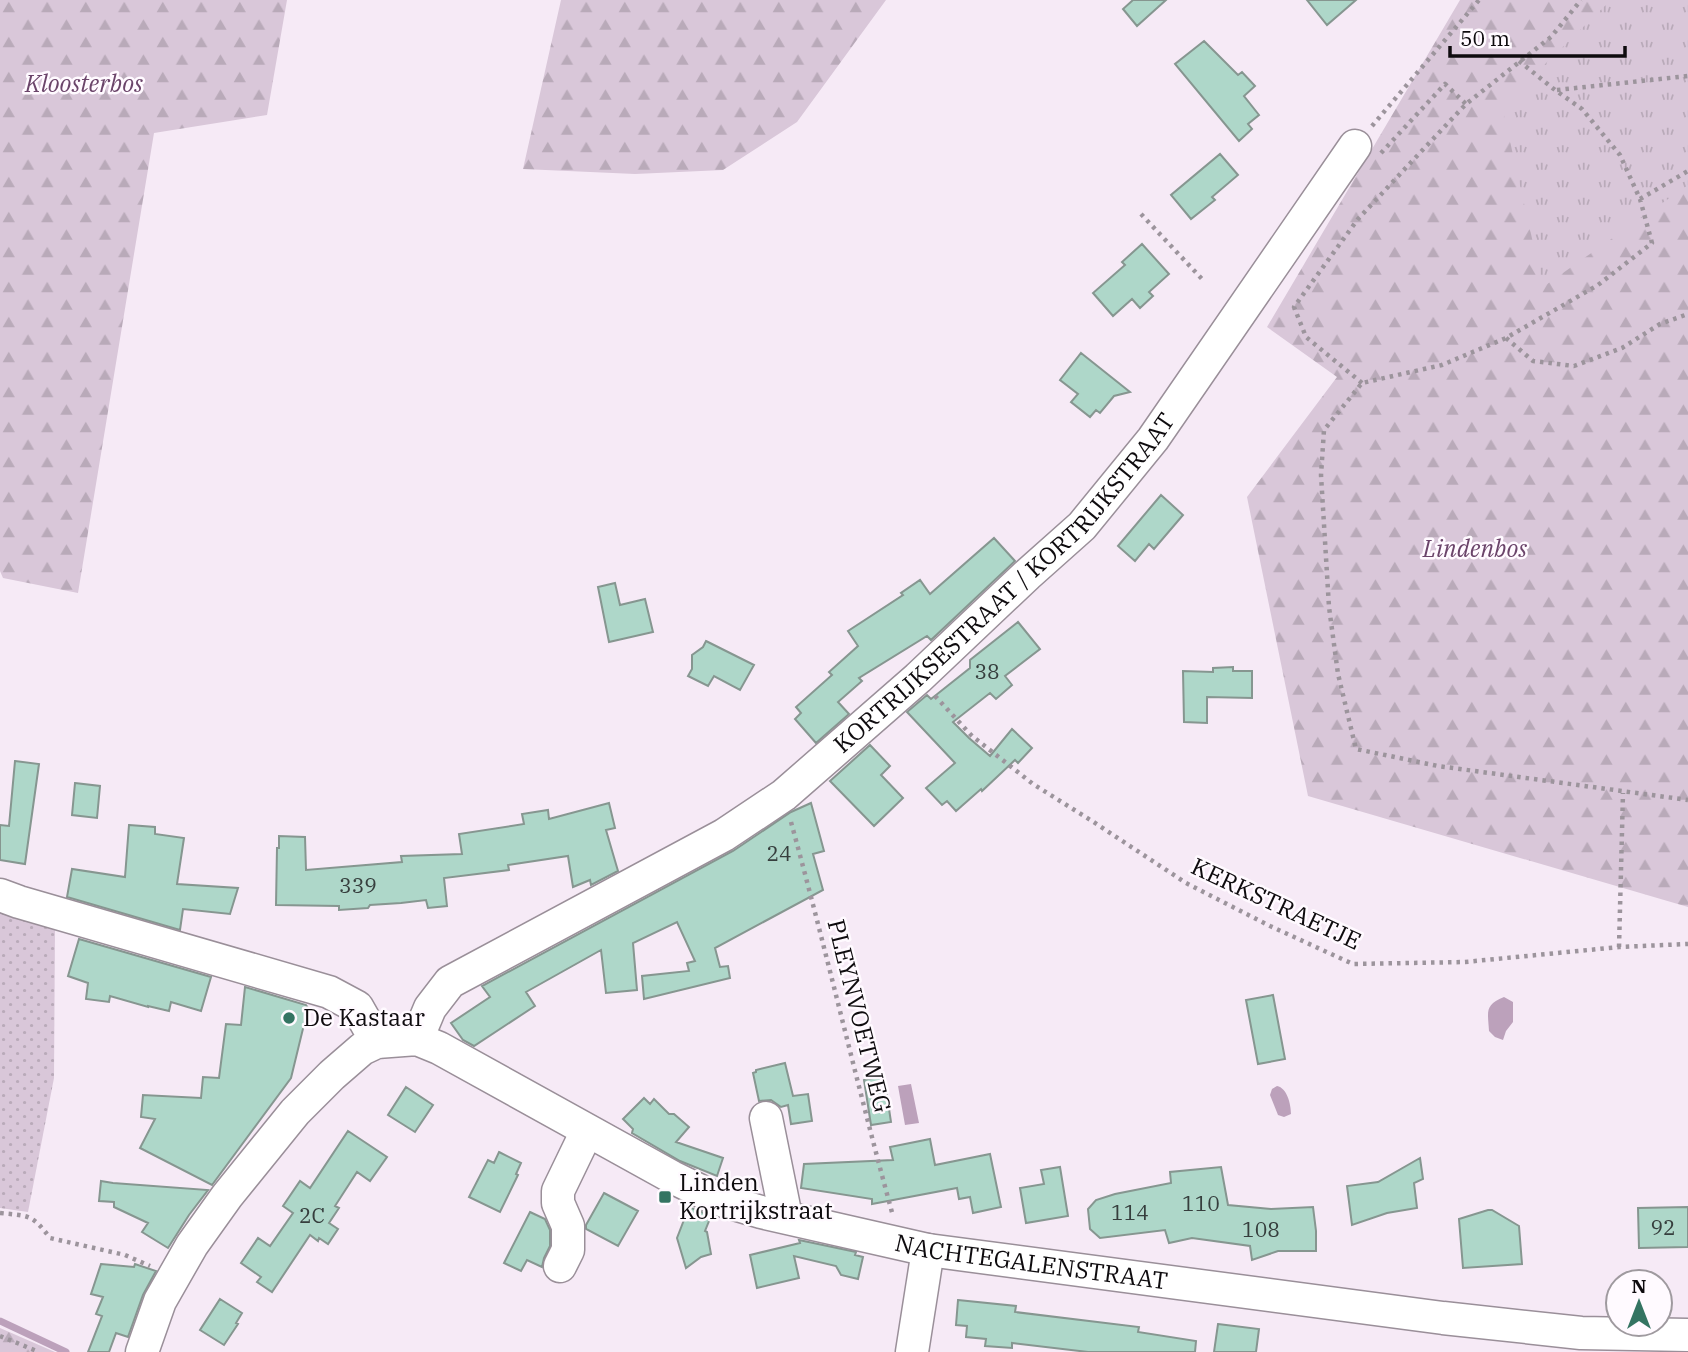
<svg xmlns="http://www.w3.org/2000/svg" width="1688" height="1352" viewBox="0 0 1688 1352" font-family="'IBM Plex Serif',serif">
<style>
.grass{fill:url(#grass-dots)}
.forest{fill:url(#forest-firs)}
.park{fill:url(#park-tufts)}
.water{fill:#bca1bb}
.lines{fill:none;stroke-linecap:round;stroke-linejoin:round}
.stream{stroke:#bca1bb;stroke-width:7}
.building{fill:#aed7c9;stroke:#869690;stroke-width:2}
.minor-casing{stroke:#9a8f99;stroke-width:35}
.path{stroke:#9c949c;stroke-width:4.5;stroke-dasharray:3.5 5;stroke-linecap:butt}
.minor{stroke:#fff;stroke-width:32}
.poi-dot{fill:#347462;stroke:#fffaff;stroke-width:2.5}
.labels{text-anchor:middle;stroke-width:5;stroke-linejoin:round;paint-order:stroke}
.number-label{font-size:21px;fill:#363e3d}
.park-label{font-size:24px;font-style:italic;fill:#6b446a;stroke:#fffaff}
.street-label{font-size:24px;fill:#0e0b0e;stroke:#fffaff}
.poi-label{font-size:24px;fill:#0e0b0e;stroke:#fffaff;text-anchor:start}
</style>
<defs>
<pattern id="grass-dots" width="8" height="8" patternUnits="userSpaceOnUse" patternTransform="scale(1.75)"><rect width="8" height="8" fill="#d9c7d9"/><path d="M2 2h.1M6 6h.1" fill="none" stroke="#b9aab9" stroke-width="1.8" stroke-linecap="round"/></pattern>
<pattern id="forest-firs" width="22" height="20" patternUnits="userSpaceOnUse" patternTransform="scale(1.75)"><rect width="22" height="20" fill="#d9c7d9"/><path d="M5 1l3.5 6h-7zM16 11l3.5 6h-7z" fill="#b9aab9"/></pattern>
<pattern id="park-tufts" width="24" height="20" patternUnits="userSpaceOnUse" patternTransform="scale(1.75)"><rect width="24" height="20" fill="#d9c7d9"/><path d="M3 7l-1-3M5 7V3M7 7l1-3M15 17l-1-3M17 17v-4M19 17l1-3" fill="none" stroke="#b9aab9"/></pattern>
</defs>
<rect width="100%" height="100%" fill="#f6eaf6"/>
<path class="grass" d="M0 909 55 929 54 1078 28 1212 0 1208Z"/>
<path class="forest" d="M0 0H287L267 115 154 133 78 593 3 578 0 571Z
M561 0H886L797 122 723 170 635 174 523 169Z
M1460 0H1688V907L1308 796 1247 497 1337 377 1267 327Z
M0 1328 55 1352H0Z"/>
<path class="park" d="M1611 0H1688V185L1543 287 1502 106Z"/>
<path class="water" d="M1504 997 1513 1002V1022L1506 1031 1503 1040 1495 1037 1489 1031C1488 1012 1484 1005 1504 997Z
M911 1084 919 1123 905 1125 898 1086Z
M1277 1086C1287 1088 1291 1104 1291 1114L1284 1117 1278 1115 1270 1095 1272 1089Z"/>
<g class="lines">
<path class="stream" d="M0 1321 66 1352"/>
</g>
<path class="building" d="M1133 0H1166L1137 26 1123 9Z
M1307 0H1356L1327 25Z
M1204 41 1238 75 1242 72 1255 86 1244 96 1259 115 1248 124 1252 129 1239 141 1175 64Z
M1220 154 1238 175 1212 197 1215 200 1191 219 1171 195Z
M1142 244 1169 274 1149 292 1153 296 1140 308 1132 299 1113 316 1093 293 1125 265 1122 262Z
M1081 353 1130 392 1114 396 1100 413 1096 410 1090 417 1071 402 1078 394 1060 380Z
M1161 495 1183 515 1154 549 1149 544 1135 561 1118 546Z
M994 538 1015 561 931 640 927 636 859 678 862 681 838 702 849 714 816 743 795 719 801 713 796 707 832 675 829 672 858 646 848 631 903 595 901 593 920 580 930 594Z
M615 583 620 605 645 599 653 632 609 642 598 587Z
M1018 622 1040 649 1005 676 1012 685 996 699 990 693 953 722 969 738 990 756 1012 729 1032 748 1018 763 1015 760 982 791 981 789 956 811 947 801 942 805 926 788 955 763 907 712 927 695 931 699 970 668V660Z
M706 641 754 665 740 690 714 676 708 686 688 676 692 669V655L703 647Z
M1233 667V671H1252V698L1207 697V723L1184 722 1183 671 1213 672V668Z
M870 745 890 766 881 775 903 798 874 826 830 781Z
M15 761 39 764 25 864 0 860V825L9 826Z
M75 783 100 786 97 818 72 815Z
M609 803 615 828 606 830 618 871 591 885 590 880 573 887 568 856 508 865 509 870 444 878 447 906 428 908 426 900 401 903 370 905 368 908 339 910V906L276 905 277 848H279V836L305 837 306 870 402 862 401 856 462 854 459 834 524 824 522 814 548 810 549 819Z
M811 803 824 851 813 854 823 890 715 948 720 967 728 966 730 978 644 999 642 976 689 971 687 963 695 961 677 922 633 943 637 990 606 993 601 950 526 992 535 1006 474 1046 463 1040 451 1023 490 997 482 986 733 851 791 812Z
M129 825 155 827V834L184 838 177 884 238 888 230 914 183 909 180 930 67 897 72 869 125 877Z
M79 939 211 977 201 1011 171 1002 169 1011 148 1006V1007L110 996 109 1002 86 999 88 983 68 976Z
M245 987 306 1005 308 1008 291 1078 212 1185 140 1148 155 1119 141 1117 143 1095 201 1098 203 1077 219 1078 226 1024 241 1025Z
M1273 995 1285 1059 1258 1064 1246 1000Z
M785 1063 793 1096 808 1094 812 1121 791 1124 788 1105 781 1107 771 1100 759 1101 753 1073 756 1072V1070Z
M884 1076 891 1122 871 1125 864 1080Z
M406 1087 433 1105 415 1132 388 1115Z
M644 1098 650 1104 654 1099 669 1114H674L689 1127 676 1142 723 1158 717 1176 680 1161 632 1133 633 1129 623 1119Z
M348 1131 387 1157 370 1181 357 1172 335 1206 339 1208 329 1223 338 1229 328 1244 319 1238 318 1241 310 1235 272 1292 257 1282 261 1277 241 1263 258 1238 270 1246 293 1213 283 1206 300 1181 310 1188Z
M930 1139 935 1165 990 1154 1001 1207 973 1213 970 1197 959 1199 957 1188 872 1204V1199L801 1188 804 1164 893 1160 890 1147Z
M499 1152 521 1163 516 1174 518 1175 500 1212 469 1197 488 1160 494 1163Z
M1420 1158 1423 1179 1414 1183 1417 1208 1387 1213 1352 1225 1347 1186 1378 1182Z
M1060 1167 1068 1216 1026 1223 1020 1188 1044 1184 1041 1170Z
M1221 1167 1228 1205 1271 1209 1313 1207 1316 1231V1251H1278L1252 1260 1250 1246 1192 1238 1169 1243 1165 1230 1100 1238 1090 1229 1088 1209 1096 1200 1115 1194 1171 1183 1170 1172Z
M101 1181 113 1183 208 1190 189 1215 168 1248 142 1232 148 1223 114 1207V1202L99 1201Z
M604 1193 638 1211 618 1246 586 1229V1225Z
M689 1207 711 1216 705 1231 707 1232 711 1254 701 1257 686 1268 677 1238Z
M1688 1207V1247L1639 1248 1638 1208Z
M1488 1210H1492L1519 1226 1522 1264 1463 1268 1459 1219Z
M530 1212 545 1219 550 1230V1246L544 1258 542 1267 527 1260 521 1271 504 1263Z
M799 1240 856 1252 855 1255 863 1257 858 1279 841 1275 836 1266 794 1256 799 1278 757 1288 750 1255 800 1243Z
M101 1264 134 1267 135 1264 156 1271 143 1295 128 1337 116 1333 109 1352H88L102 1316 96 1314 103 1297 91 1294Z
M220 1299 242 1313 236 1323 238 1324 224 1345 200 1330Z
M958 1300 1016 1306 1015 1312 1139 1327 1138 1332 1196 1341 1195 1352H1088L1012 1343V1348L985 1346 986 1339 966 1337 967 1326 956 1325Z
M1218 1324 1259 1329 1256 1352H1214Z"/>
<g class="lines">
<g class="minor-casing">
<g id="minor">
<path d="M0 895 19 902 329 992 357 1007 377 1042"/>
<path id="s1" d="M417 1039 430 1008 450 982 724 835 784 795 918 678 1027 575 1082 526 1153 439 1355 146"/>
<path d="M766 1118 786 1217"/>
<path d="M560 1266 568 1250V1226L558 1203V1191L587 1131"/>
<path id="s2" d="M142 1352 160 1301 192 1245 227 1196 295 1112 332 1075 362 1049 377 1042 417 1039 439 1048 672 1177 717 1199 761 1212 928 1250 1443 1318 1581 1333 1688 1335"/>
<path d="M912 1352 928 1250"/>
</g>
</g>
<path class="path" d="M1519 61 1555 90 1582 109 1620 155 1640 199 1652 243 1598 285 1506 338 1442 365 1362 383 1324 430 1321 475 1329 607 1338 674 1356 749 1438 766 1688 800
M1557 90 1688 76
M1372 126 1479 0
M1381 153 1445 84 1466 104
M1640 199 1688 171
M1141 214 1202 279
M1506 338 1533 361 1574 366 1622 348 1660 324 1688 314
M1362 383 1306 337 1294 307 1358 219 1416 157 1466 104 1551 37 1581 0
M935 696 972 736 1033 784 1092 821 1186 883 1270 926 1353 964 1465 962 1619 947 1688 944
M791 822C827 953 857 1085 893 1216
M1619 947 1623 793
M0 1213C29 1216 32 1214 50 1238L125 1255 150 1266
M0 1336 39 1352"/>
<use href="#minor" class="minor"/>
</g>
<g class="poi-dot">
<circle cx="289" cy="1018" r="7"/>
<rect x="658" y="1190" width="14" height="14" rx="3.5"/>
</g>
<g class="labels">
<g class="number-label">
<text x="987" y="679">38</text>
<text x="779" y="861">24</text>
<text x="358" y="893">339</text>
<text x="1201" y="1211">110</text>
<text x="1130" y="1220">114</text>
<text x="312" y="1223">2C</text>
<text x="1663" y="1235">92</text>
<text x="1261" y="1237">108</text>
</g>
<g class="park-label">
<text x="84" y="92">Kloosterbos</text>
<text x="1475" y="557">Lindenbos</text>
</g>
<g class="street-label">
<text dy="8" stroke="none"><textPath href="#s1" startOffset="756">KORTRIJKSESTRAAT / KORTRIJKSTRAAT</textPath></text>
<text transform="translate(1276 904) rotate(25)" y="8">KERKSTRAETJE</text>
<text transform="translate(859 1016) rotate(76)" y="8">PLEYNVOETWEG</text>
<text dy="8" stroke="none"><textPath href="#s2" startOffset="1097">NACHTEGALENSTRAAT</textPath></text>
</g>
<g class="poi-label">
<text x="303" y="1026">De Kastaar</text>
<text x="679" y="1191">Linden<tspan x="679" dy="28">Kortrijkstraat</tspan></text>
</g>
</g>
<g transform="translate(1639 1303)"><circle r="33" fill="#fffaff" stroke="#9f9a9f" stroke-width="2"/>
<path d="M0-5L12 26L0 18L-12 26Z" fill="#347462"/>
<text y="-10" font-size="19" font-weight="bold" text-anchor="middle" fill="#0e0b0e">N</text>
</g>
<path d="M1450 46v10h175v-10" fill="none" stroke="#0e0b0e" stroke-width="3.5"/>
<text x="1460" y="46" font-size="21" fill="#0e0b0e" stroke="#fffaff" stroke-width="5" paint-order="stroke">50 m</text>
</svg>
